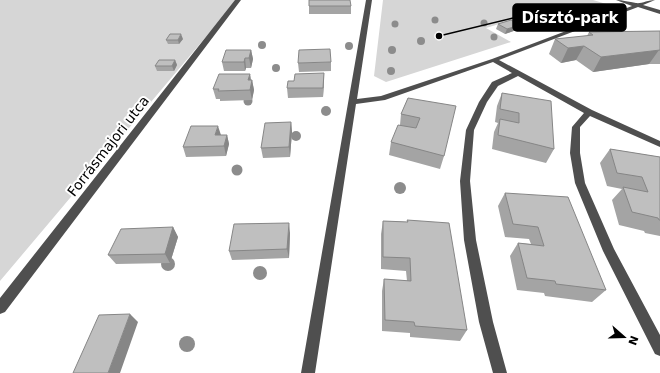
<svg xmlns="http://www.w3.org/2000/svg" width="660" height="373" viewBox="0 0 660 373" font-family="'DejaVu Sans',sans-serif">
<style>
.green{fill:#d6d6d6}
.lines{fill:none;stroke-linecap:round;stroke-linejoin:round}
.minor{fill:#4f4f4f;fill-rule:evenodd}
.tree{fill:#8c8c8c}
.wall{fill:#a4a4a4}
.shaded-wall{fill:#868686}
.building{fill:#bfbfbf;stroke:#868686}
.labels{text-anchor:middle;stroke-width:4;stroke-linejoin:round;paint-order:stroke}
.street-label{font-size:14px;fill:#000;stroke:#fff}
.leader{fill:none;stroke:#000;stroke-width:1.5}
.callout-dot{fill:#000;stroke:#fff;stroke-width:1.5}
.callout{fill:#000;stroke:#000;stroke-width:1.5}
.callout-label{font-size:15px;text-anchor:middle;font-weight:bold;fill:#fff}
</style>
<rect width="100%" height="100%" fill="#fff"/>
<path class="green" d="M0 0H237L0 281Z
M383 0H593L613 6 547 30 519 18 486 28 511 42 386 82 374 76Z"/>
<g class="lines">
<path class="minor" d="M235 0H241L5 312 0 314V298Z
M366 0H372L357 99 381 96 492 59 632 6 616 0C623 0 629 2 636 3 641 4 648 0 655 0L643 5 660 10V14L638 7 499 60 592 110 660 141V147L590 116 580 127V153L585 183 614 249 660 335V356L655 354 603 251 575 183 570 153 572 127 584 113 518 76 498 86 487 102 474 130 470 181 476 240 493 322 507 373H493L479 322 464 240 460 181 466 130 479 102 492 82 512 73 493 62 385 100 356 104 315 373H301Z"/>
</g>
<g class="tree">
<circle cx="435" cy="20" r="3.5"/>
<circle cx="484" cy="23" r="3.5"/>
<circle cx="395" cy="24" r="3.5"/>
<circle cx="494" cy="37" r="3.5"/>
<circle cx="421" cy="41" r="4"/>
<circle cx="262" cy="45" r="4"/>
<circle cx="349" cy="46" r="4"/>
<circle cx="392" cy="50" r="4"/>
<circle cx="276" cy="68" r="4"/>
<circle cx="391" cy="71" r="4"/>
<circle cx="248" cy="101" r="4.5"/>
<circle cx="326" cy="111" r="5"/>
<circle cx="296" cy="136" r="5"/>
<circle cx="237" cy="170" r="5.5"/>
<circle cx="400" cy="188" r="6"/>
<circle cx="168" cy="264" r="7"/>
<circle cx="260" cy="273" r="7"/>
<circle cx="187" cy="344" r="8"/>
</g>
<path class="wall" d="M309 6H351V14H309Z
M498 24 519 29 505 34 496 29Z
M660 31V64H649L593 72 576 60 561 63 549 54 555 39 587 36 589 32Z
M183 39 179 44H168L166 40Z
M251 50 253 59 251 68H246L245 71H224L222 62Z
M175 60 177 65 174 71H157L155 66Z
M331 62V71L299 72 298 63Z
M324 73 323 97 288 98 287 88 294 81Z
M250 74 251 80H252L254 90 252 100 220 101V99H216L213 89Z
M502 93 554 149 546 163 492 149 494 132 498 123 495 122 497 106Z
M408 98 444 156 440 169 389 155 391 142 400 125 401 114Z
M291 122 292 132 290 157 263 158 261 148Z
M227 135 229 144 226 156 186 157 183 147Z
M610 149 660 157V236L645 233 644 231 619 225 612 200 622 189 607 186 600 163Z
M505 193 606 290 592 302 545 296 544 293 517 290 510 256 518 243 531 244 529 239 505 237 498 206Z
M407 220 467 330 460 341 410 337V333L382 331V291L384 279 407 281 406 271 381 269V234L383 221 407 222Z
M173 227 178 237 170 263 116 264 108 255Z
M290 233 289 258 232 260 229 251Z"/>
<path class="shaded-wall" d="M520 25 519 29 505 34 507 29Z
M181 34 183 39 179 44 178 40Z
M584 46 576 60 561 63 568 48Z
M251 50 253 59 251 68 249 58Z
M659 50 649 64 593 72 601 57Z
M245 58 246 68 245 71 244 62Z
M175 60 177 65 174 71 172 66Z
M324 73V82L323 97V88Z
M250 74 251 83 248 80Z
M252 80 254 90 252 100 250 90Z
M291 122 292 132 290 157 289 147Z
M218 126 221 135H215Z
M227 135 229 144 226 156 224 146Z
M289 223 290 233 289 258 287 249Z
M173 227 178 237 170 263 165 254Z
M130 314 138 322 120 373H108Z"/>
<path class="building" d="M309 0H350L351 6H309Z
M511 20 520 25 507 29 498 24Z
M660 31V50L601 57 584 46 568 48 555 39 593 35 589 32Z
M170 34H181L178 40H166Z
M330 49 331 62 298 63 299 50Z
M226 50H251L249 58H245L244 62H222Z
M159 60H175L172 66H155Z
M324 73 323 88H287L288 81H294L295 74Z
M219 74H250L248 80H252L250 90 218 91 219 89H213Z
M502 93 551 101 554 149 498 135 500 119 519 123V113L500 109Z
M408 98 456 106 444 156 391 142 398 125 416 128 420 118 401 114Z
M291 122 289 147 261 148 265 123Z
M191 126H218L215 135H227L224 146 183 147Z
M610 149 660 157V220H659L658 218 632 212 623 187 648 192 642 177 617 173Z
M505 193 568 197 606 290 556 284 555 281 527 278 518 243 544 246 538 227 513 224Z
M407 220 449 223 467 330 415 326 414 322 385 320 384 279 411 281 410 258 383 257V221L408 222Z
M289 223 287 249 229 251 234 224Z
M173 227 165 254 108 255 121 229Z
M130 314 108 373H73L99 315Z"/>
<g class="labels">
<g class="street-label">
<text transform="translate(108 146) rotate(-52)" y="5">Forrásmajori utca</text>
</g>
</g>
<path class="leader" d="M439 36L513 18"/>
<circle class="callout-dot" cx="439" cy="36" r="4"/>
<rect class="callout" x="513" y="4" width="113" height="27" rx="4"/>
<g class="callout-label">
<text x="570" y="23">Dísztó-park</text>
</g>
<g transform="translate(624 337) rotate(110)" stroke="#ffffff" stroke-width="3" paint-order="stroke">
<path d="M0-3L7 15L0 10L-7 15Z" fill="#000000"/>
<text y="-6" font-size="11" font-weight="bold" text-anchor="middle" fill="#000000">N</text>
</g>
</svg>
